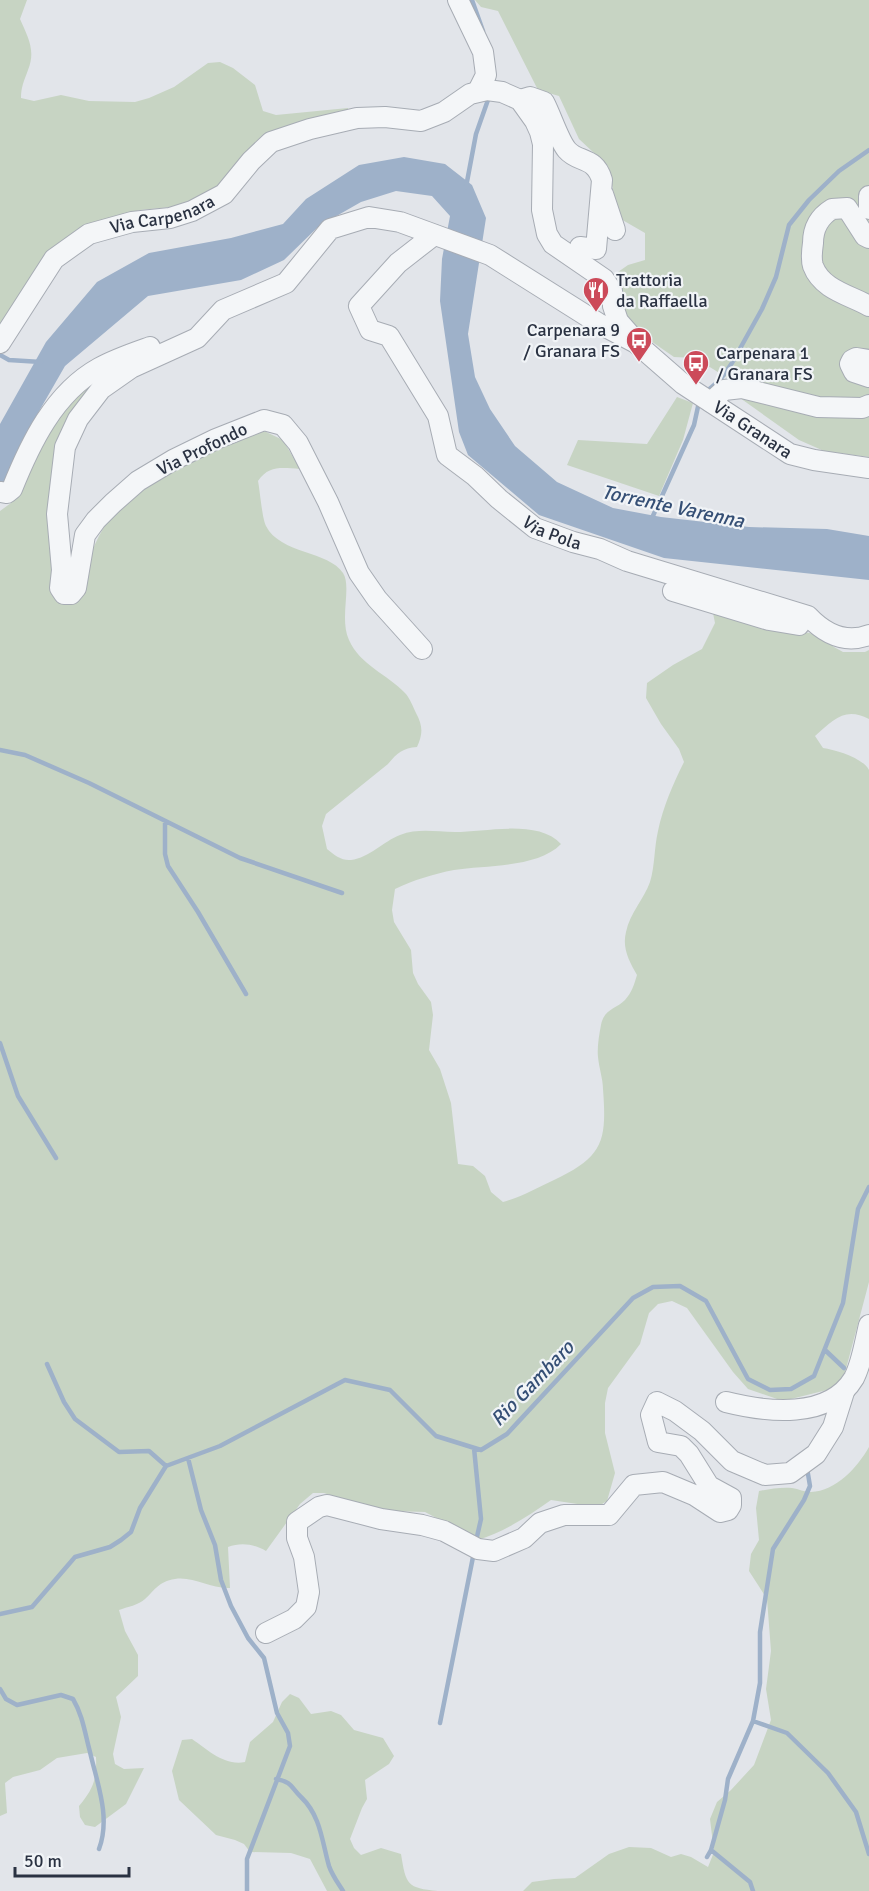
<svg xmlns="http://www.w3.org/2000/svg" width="869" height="1891" viewBox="0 0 869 1891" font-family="Signika,sans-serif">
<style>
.green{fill:#c7d4c3}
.water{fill:#9eb1c9}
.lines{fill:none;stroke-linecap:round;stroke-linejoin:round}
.stream{stroke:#9eb1c9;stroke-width:4.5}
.minor-casing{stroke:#a7acb4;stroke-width:22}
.minor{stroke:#f4f6f8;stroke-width:20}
.labels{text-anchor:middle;stroke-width:4.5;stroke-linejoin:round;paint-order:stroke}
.street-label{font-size:18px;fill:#2a3242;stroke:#f1f4f7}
.poi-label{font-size:18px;fill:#2a3242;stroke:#f1f4f7;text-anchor:start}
.water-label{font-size:20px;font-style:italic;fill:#354f75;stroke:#f1f4f7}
</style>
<rect width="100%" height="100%" fill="#e2e5ea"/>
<path class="green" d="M0 0H27L20 19C28 37 36 51 28 70 24 81 21 87 21 98L34 101 61 95 89 101 135 102 149 98 174 87 208 63 220 62 233 68 255 85 263 111 276 115 348 108V113L314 119 285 127 267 136 220 186 181 206 140 210 87 225 66 238 47 256 0 330Z
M475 0H869V457L824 451 799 440 740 398 726 377 695 358 674 357 645 337 626 316 618 285V272L628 265 645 260V233L619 218 608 166 579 139 559 96 538 90 498 11 481 7Z
M105 371 57 451 50 486 52 589 68 604 77 600C84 575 90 550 104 527 136 477 211 451 264 431L283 440 300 469C282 468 269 465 258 481 260 491 262 518 266 526 280 554 329 551 343 573 352 587 339 618 349 640 360 665 387 674 405 693 410 698 413 707 416 713 423 726 423 734 417 747 403 748 397 753 388 764L326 814 322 826 327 849C334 855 342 861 351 860 369 858 384 841 400 835 419 828 435 832 455 832 485 832 538 819 561 844 538 868 486 865 454 870 433 874 414 880 395 889L392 910 394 922 411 950 413 973 418 984 431 1002 433 1015 429 1050 440 1069 451 1103 458 1164 473 1166 485 1176 491 1192 503 1202C521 1197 537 1188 554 1180 603 1157 607 1142 603 1089 603 1079 599 1068 598 1057 597 1048 599 1035 601 1025 604 1009 616 1009 625 1000 632 992 634 985 637 975 629 961 622 948 626 932 630 913 644 899 650 882 655 866 654 848 658 831 663 807 673 784 684 762L679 749 661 724 646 698 647 683 673 665 702 649 715 623 713 613 819 635 834 647 843 652H865L869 650V719C845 706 833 720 815 736L823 748C836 750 863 758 869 770V1282L843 1380 835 1388 783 1401 748 1389 733 1372 687 1308 672 1301 658 1304 649 1313 640 1344 608 1388 605 1403V1433L615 1473 607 1501 597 1507 551 1500C528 1516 506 1531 478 1540L425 1512 392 1511 356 1504 324 1493H313L300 1504 266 1551C254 1544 241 1542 228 1547L230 1588C211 1589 193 1576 175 1579 158 1582 156 1589 145 1599 139 1605 127 1607 119 1610L125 1631 138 1655V1676L116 1697 121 1717 113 1754 115 1764 124 1769 144 1768 126 1804 95 1827 85 1825 80 1817 79 1806C93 1789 97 1780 96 1757L87 1753 57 1758 40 1770 13 1777 5 1783 7 1813 0 1816V511L11 503 55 417Z
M677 397 693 403 683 440 659 496 567 465 578 440 647 444Z
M869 1447V1891H523L532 1882 554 1879 575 1878 609 1854 629 1847 651 1848 671 1857 681 1854 691 1857 708 1867 714 1852 710 1819 717 1802 731 1790 754 1765 771 1720 766 1689 771 1651 767 1599 749 1571 751 1554 759 1540 756 1508 759 1491C770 1489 781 1487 792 1488 799 1489 804 1492 811 1492 836 1491 857 1468 869 1447Z
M290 1694 299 1698 311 1714 331 1711 341 1715 354 1730 383 1738 394 1756 389 1764 365 1780 367 1799 362 1808 350 1839 354 1848 361 1855 381 1848 401 1854C406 1885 407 1888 438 1891H327L310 1859 291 1853 250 1852 244 1844 235 1840 216 1835 179 1800 172 1771 182 1740 192 1739C208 1750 224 1766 245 1762L250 1742 273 1722 282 1702Z"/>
<path class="water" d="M404 157 445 164 472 185 486 218 468 334 475 377 490 409 515 446 557 482 613 508 661 517 749 527 827 529 869 536V580L664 558 539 515 468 455 459 432 440 301 442 259 450 216 432 196 396 191 361 202 319 226 284 260 241 280 148 296 65 366 22 441 0 495V424L46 342 97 282 149 253 231 238 283 224 306 199 359 165Z"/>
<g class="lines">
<path class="stream" d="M472 0 483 31
M466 187 476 134 489 97
M0 355 9 360 41 362
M706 392 720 380 732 363 762 309 776 277 789 225 809 200 839 171 869 150
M652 518 694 425 699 402
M0 750 25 755 89 783 240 858 342 893
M165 821V854L168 866 198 912 246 994
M0 1043 18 1096 56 1158
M825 1350 844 1368
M47 1364 64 1402 75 1419 119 1452 149 1451 166 1466
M474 1448 481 1519 476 1541
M188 1458 201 1510 215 1545 221 1580 231 1606 248 1638 264 1658 277 1713 288 1733 290 1746 247 1859V1891
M0 1614 32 1607 75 1557 110 1547 121 1540 131 1532 140 1508 166 1466 220 1446 345 1380 390 1390 436 1436 481 1450 507 1434 633 1298 653 1287 680 1286 706 1301 748 1379 770 1390 791 1389 814 1376 843 1303 858 1209 869 1187
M0 1689 6 1699 17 1705 61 1695 73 1699C83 1716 85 1734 90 1752 97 1783 111 1817 99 1849
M753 1721 787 1733 828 1773 856 1812 869 1854
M440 1723 474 1552
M276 1779C293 1782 291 1788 301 1797 321 1816 322 1842 329 1866 332 1875 338 1883 343 1891
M711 1850 750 1882 753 1891
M707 1857 711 1850 725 1800 728 1779 753 1721 760 1683V1632L773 1549 804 1500 810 1486 807 1468"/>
<g class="minor-casing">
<g id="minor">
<path d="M458 0 483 52 486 75 478 91"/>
<path d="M520 100 530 97 544 102C551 115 559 141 567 150 578 163 595 156 602 180L596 249 580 247"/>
<path d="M603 194 615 230"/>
<path d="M869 196V209"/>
<path id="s1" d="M434 235 398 263 359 306 370 330 389 336 438 416 447 455 475 476 499 499 535 528 573 542 600 549 627 561 808 616C825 634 845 644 869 635"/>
<path d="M869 238 865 236 847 208 832 209C819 217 813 228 813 243 812 250 811 260 813 266 822 290 850 295 869 306"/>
<path id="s2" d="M0 343 54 259 89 234 132 222 170 218 192 211 224 194 251 161 271 142 310 129 357 118 385 117 421 121 444 112 470 94 487 90 502 92 520 100 535 121 540 132 543 144 542 210 547 234 553 244 604 279 612 291 613 306 618 321 633 338"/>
<path d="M869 360 856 358 852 360 850 364 854 372 869 377"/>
<path d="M711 402 724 390 742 388 818 407 862 408 869 405"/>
<path d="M0 492 7 493 12 489C30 444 54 393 99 368 115 359 133 353 150 347"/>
<path d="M673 591 769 620 799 625"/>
<path id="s3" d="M422 649 377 599 359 573 328 502 298 443 283 425 264 420 216 439 173 460 138 481 113 503 96 520 85 535 76 588 71 594H64L60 588 62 570 57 514 65 447 78 419 101 389 131 368 197 338 223 310 286 283 330 229 369 217 400 222 490 255 598 323 636 343 683 384 790 454 814 460 869 468"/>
<path d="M726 1402C766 1412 829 1420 854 1378 862 1363 865 1341 869 1325"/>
<path d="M266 1633 294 1619 306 1607 309 1592 304 1557 297 1538V1522L319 1507 327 1505 381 1519 422 1525 444 1531 478 1549 494 1551 524 1538 540 1523 564 1515H609L634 1485 663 1482 694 1495 720 1512 728 1510 731 1505V1498L709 1486 689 1454 681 1446 658 1442 651 1415 657 1402 675 1411 702 1431 732 1461 765 1475 790 1473 816 1454 833 1427 844 1392"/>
</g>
</g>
<use href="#minor" class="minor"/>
</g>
<defs>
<g id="restaurant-pin" transform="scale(1.35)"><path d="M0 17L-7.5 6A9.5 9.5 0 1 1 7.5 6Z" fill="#cc4a59" stroke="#f1f4f7"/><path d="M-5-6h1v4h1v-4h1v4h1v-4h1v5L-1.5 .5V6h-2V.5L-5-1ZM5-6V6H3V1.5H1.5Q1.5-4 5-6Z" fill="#fff"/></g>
<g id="bus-pin" transform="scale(1.35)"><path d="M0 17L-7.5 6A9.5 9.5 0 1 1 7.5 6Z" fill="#cc4a59" stroke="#f1f4f7"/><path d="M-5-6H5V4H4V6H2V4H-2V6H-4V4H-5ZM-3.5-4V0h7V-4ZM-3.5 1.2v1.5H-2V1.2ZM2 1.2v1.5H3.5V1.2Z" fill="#fff"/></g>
</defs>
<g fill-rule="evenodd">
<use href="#restaurant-pin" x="596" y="290"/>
<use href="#bus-pin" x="639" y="340"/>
<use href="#bus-pin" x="696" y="363"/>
</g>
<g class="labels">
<g class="street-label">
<text dy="6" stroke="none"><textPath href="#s2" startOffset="219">Via Carpenara</textPath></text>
<text dy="6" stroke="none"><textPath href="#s3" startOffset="1558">Via Granara</textPath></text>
<text transform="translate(202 449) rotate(-26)" y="6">Via Profondo</text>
<text dy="6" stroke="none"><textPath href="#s1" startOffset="416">Via Pola</textPath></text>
</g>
<g class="poi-label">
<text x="616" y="286">Trattoria<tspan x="616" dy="21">da Raffaella</tspan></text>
<text x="620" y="336" text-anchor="end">Carpenara 9<tspan x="620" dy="21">/ Granara FS</tspan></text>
<text x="716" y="359">Carpenara 1<tspan x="716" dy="21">/ Granara FS</tspan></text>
</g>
<g class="water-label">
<text transform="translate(673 506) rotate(12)" y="7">Torrente Varenna</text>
<text transform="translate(532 1383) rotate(-46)" y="7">Rio Gambaro</text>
</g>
</g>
<path d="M15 1867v9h114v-9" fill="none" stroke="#2a3242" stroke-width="3"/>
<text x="24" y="1867" font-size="18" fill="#2a3242" stroke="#f1f4f7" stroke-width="4.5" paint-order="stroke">50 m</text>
</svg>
